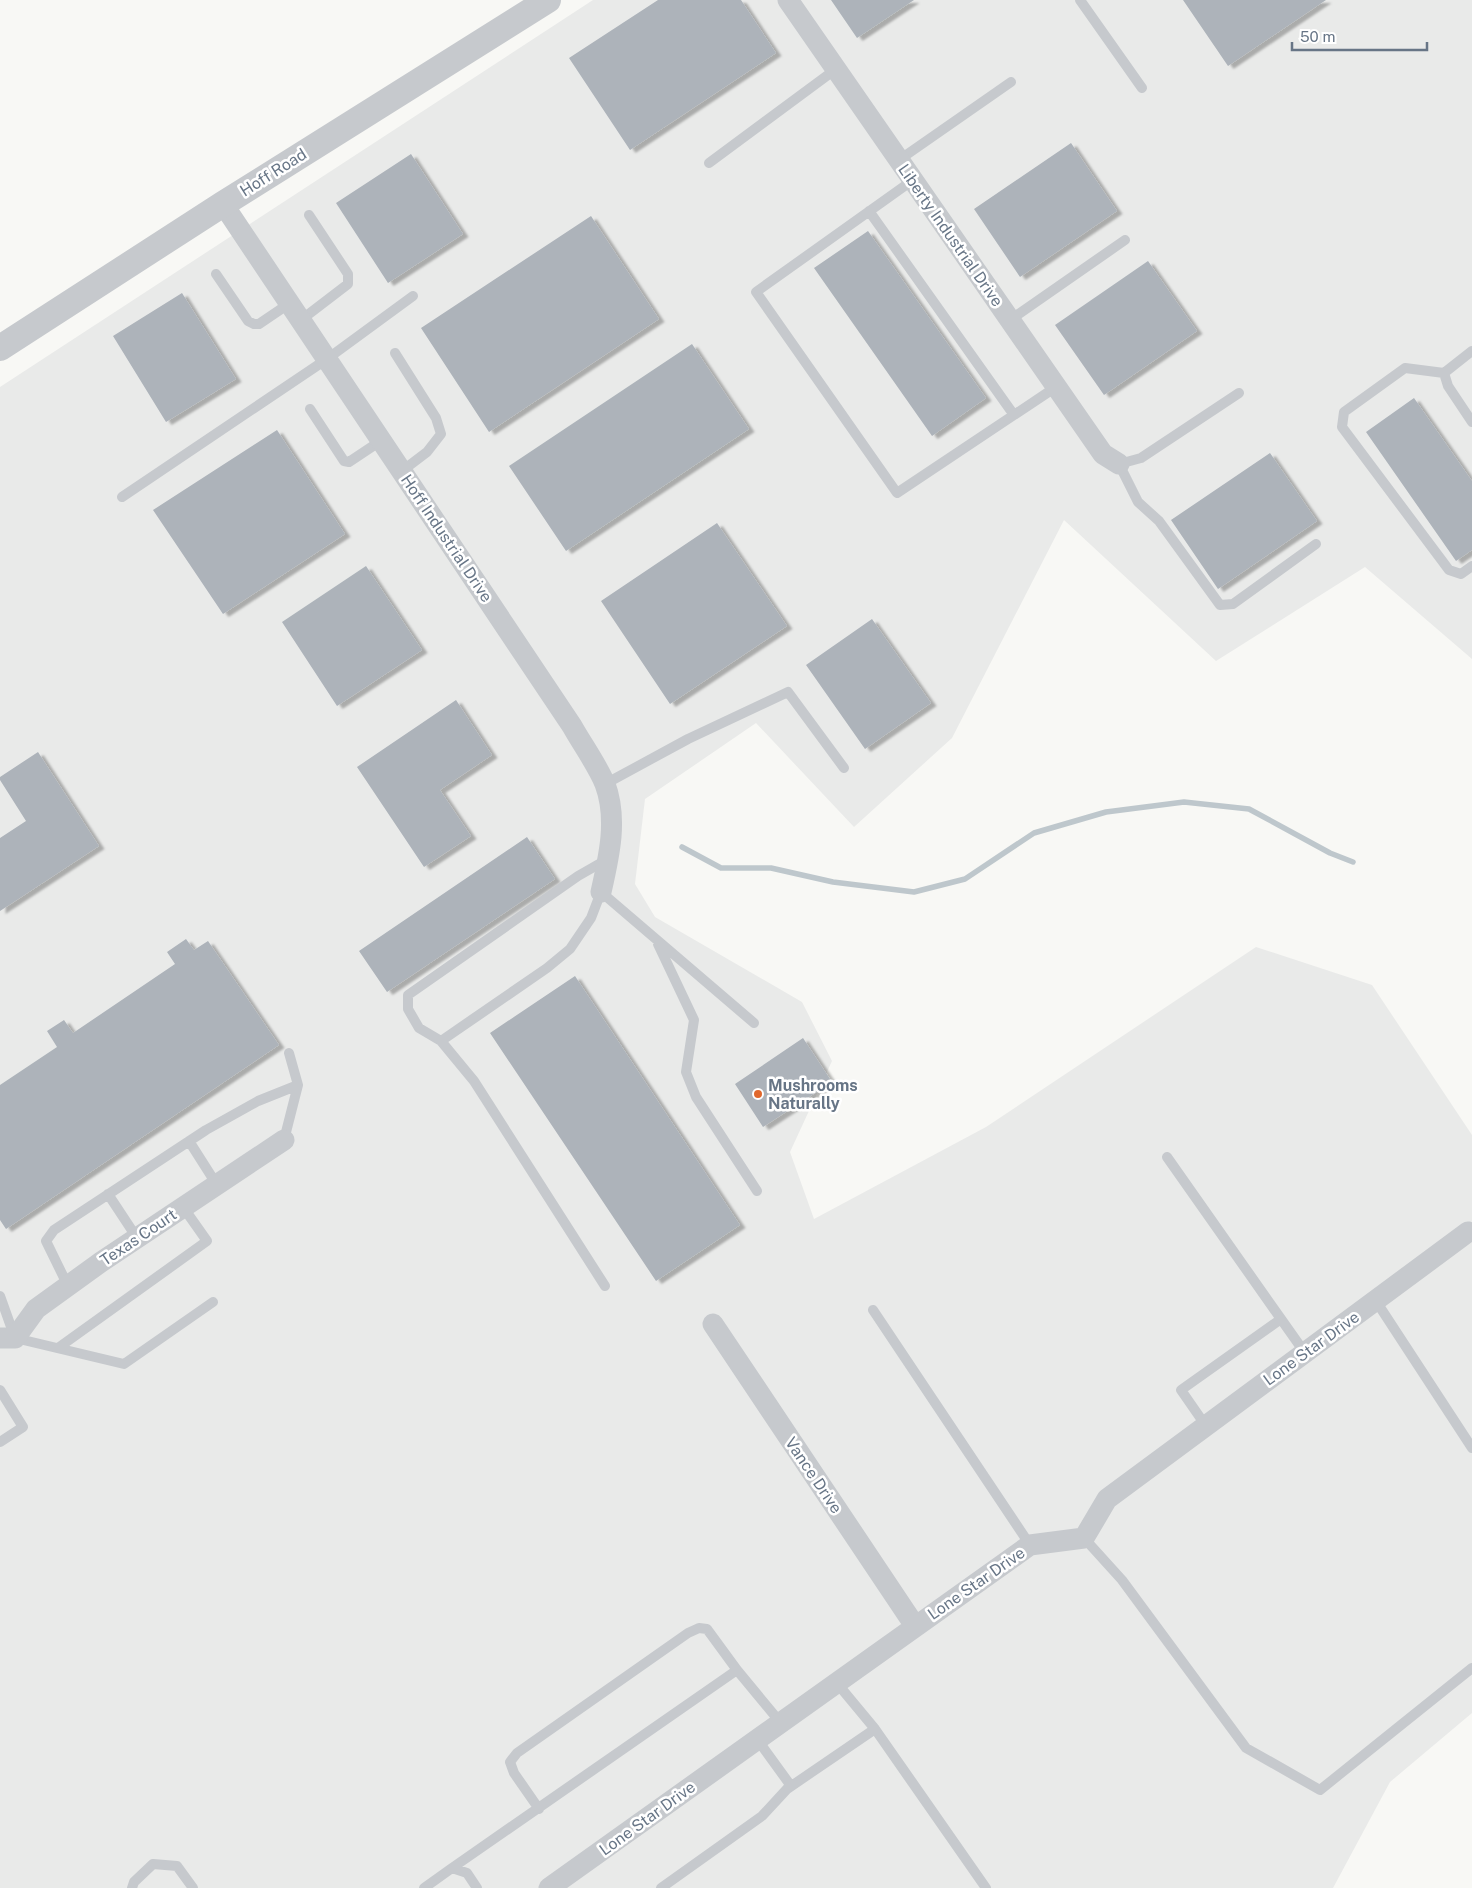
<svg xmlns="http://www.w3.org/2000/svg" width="1472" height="1888" viewBox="0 0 1472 1888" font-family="'Public Sans',sans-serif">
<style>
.built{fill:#e9eae9}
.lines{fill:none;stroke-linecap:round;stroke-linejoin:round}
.stream{stroke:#bec7cc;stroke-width:5.5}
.building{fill:#adb3ba;filter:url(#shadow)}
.service{stroke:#c6c9cd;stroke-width:10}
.minor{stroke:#c6c9cd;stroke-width:21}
.tertiary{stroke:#c6c9cd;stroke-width:26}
.poi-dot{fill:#e1682d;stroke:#fff;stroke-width:2}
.labels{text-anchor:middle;stroke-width:5;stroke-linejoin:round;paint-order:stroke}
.street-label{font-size:16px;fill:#677586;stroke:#fff}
.poi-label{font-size:16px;font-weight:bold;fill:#677586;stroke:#fff;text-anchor:start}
</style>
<defs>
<filter id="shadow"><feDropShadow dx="5.5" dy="3" stdDeviation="1" flood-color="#0004"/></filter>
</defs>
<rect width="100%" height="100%" fill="#f8f8f5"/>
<path class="built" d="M593 0H1472V659L1365 567 1216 661 1064 520 952 738 854 827 756 723 645 799 635 884 655 917 802 1002 832 1061 790 1152 814 1219 986 1127 1256 947 1372 985 1472 1135V1713L1390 1782 1333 1888H0V387Z"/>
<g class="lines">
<path class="stream" d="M682 847 721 868H771L833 882 914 892 965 879 1034 833 1106 812 1184 802 1249 809 1330 853 1353 862"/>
</g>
<path class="building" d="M658 0H741L776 53 630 150 569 58Z
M831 0H914L857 38Z
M1183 0H1326L1228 66Z
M1071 143 1117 211 1020 277 974 209Z
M411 154 463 234 388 283 336 203Z
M591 216 659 319 489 432 421 328Z
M868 231 986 398 932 436 814 268Z
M1148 261 1197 331 1104 395 1055 325Z
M182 293 236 379 166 422 113 336Z
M692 344 749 429 566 551 509 466Z
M1414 398 1472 481V550L1456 561 1366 432Z
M277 430 345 534 223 614 153 510Z
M1270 453 1317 521 1218 589 1171 520Z
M717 523 787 626 670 704 601 601Z
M366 566 422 650 337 706 282 622Z
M872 619 931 703 865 749 806 665Z
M456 700 492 755 440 790 471 836 424 867 357 767Z
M38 752 99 846 0 911V838L26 821 0 780V777Z
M527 837 555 879 387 992 359 951Z
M186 939 194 950 208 941 279 1045 6 1229 0 1220V1085L57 1047 47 1031 64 1020 73 1033 175 964 167 952Z
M575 976 740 1225 656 1281 490 1033Z
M803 1038 832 1082 763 1127 735 1084Z"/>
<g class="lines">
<path class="service" d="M1080 0 1142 88
M899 160 1011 82
M709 163 836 69
M913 180 756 292 897 493 1056 387
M869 211 1014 415
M216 274 248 321 254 324H259L290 303
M301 320 348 284V274L309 215
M1010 320 1125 240
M1472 351 1444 373 1405 368 1344 412 1342 427 1449 570 1461 574 1472 566
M395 353 436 418 441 434 427 452 402 471
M1444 373 1448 386 1472 422
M1239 393 1141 458 1119 464 1138 502 1159 521 1220 605 1233 604 1316 544
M310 409 344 461 349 462 382 440
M122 497 327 359 413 296
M605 784 688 739 788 692 844 768
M658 944 694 1020 686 1072 696 1097 757 1191
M441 1041 547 968 570 949 591 918 601 892 754 1023
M284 1140 298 1085 289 1053
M189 1141 217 1185
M1167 1157 1281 1319
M108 1194 137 1238
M68 1286 46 1241 54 1230 206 1130 258 1101 298 1085
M605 1286 474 1081 441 1041 419 1028 408 1009V995L578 876 606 860
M0 1296 15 1338 124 1364 213 1302
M1376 1301 1472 1448
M873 1310 1030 1545
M58 1348 207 1241 183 1207
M0 1390 23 1427 0 1442
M1206 1426 1181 1390 1281 1319 1305 1353
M1084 1538 1122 1580 1246 1748 1320 1790 1472 1668
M836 1682 875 1729 986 1888
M757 1739 791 1786
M539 1809 514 1773 510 1762 517 1753 688 1633 699 1628 707 1629 737 1670
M452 1868 737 1670 780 1722
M132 1888 134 1882 153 1864 177 1866 193 1888
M424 1888 452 1868 467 1873 477 1888
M661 1888 762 1816 787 1789 875 1729"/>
<path class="minor" d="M788 0 1103 454 1119 464
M223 204 572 726C582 744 598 766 605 784 618 819 609 857 601 892
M713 1324 915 1626
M0 1338H15L36 1309 101 1262 284 1140
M549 1888 1030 1545 1084 1538 1107 1499 1468 1232"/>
<path class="tertiary" d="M0 348 223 204 548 0"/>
</g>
<circle class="poi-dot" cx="758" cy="1094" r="5"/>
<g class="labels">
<g class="street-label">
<text transform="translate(273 172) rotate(-32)" y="6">Hoff Road</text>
<text transform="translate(951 235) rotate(55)" y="6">Liberty Industrial Drive</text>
<text transform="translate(447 538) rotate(56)" y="6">Hoff Industrial Drive</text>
<text transform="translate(138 1237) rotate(-34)" y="6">Texas Court</text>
<text transform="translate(1311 1348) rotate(-36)" y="6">Lone Star Drive</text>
<text transform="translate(814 1475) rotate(56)" y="6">Vance Drive</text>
<text transform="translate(976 1583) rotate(-35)" y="6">Lone Star Drive</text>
<text transform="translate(647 1818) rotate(-36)" y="6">Lone Star Drive</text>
</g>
<g class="poi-label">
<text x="768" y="1091">Mushrooms<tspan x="768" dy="18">Naturally</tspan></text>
</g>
</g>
<path d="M1292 42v8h135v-8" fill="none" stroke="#677586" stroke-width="2.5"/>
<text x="1300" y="42" font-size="15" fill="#677586" stroke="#ffffff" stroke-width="4" paint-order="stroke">50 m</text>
</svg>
